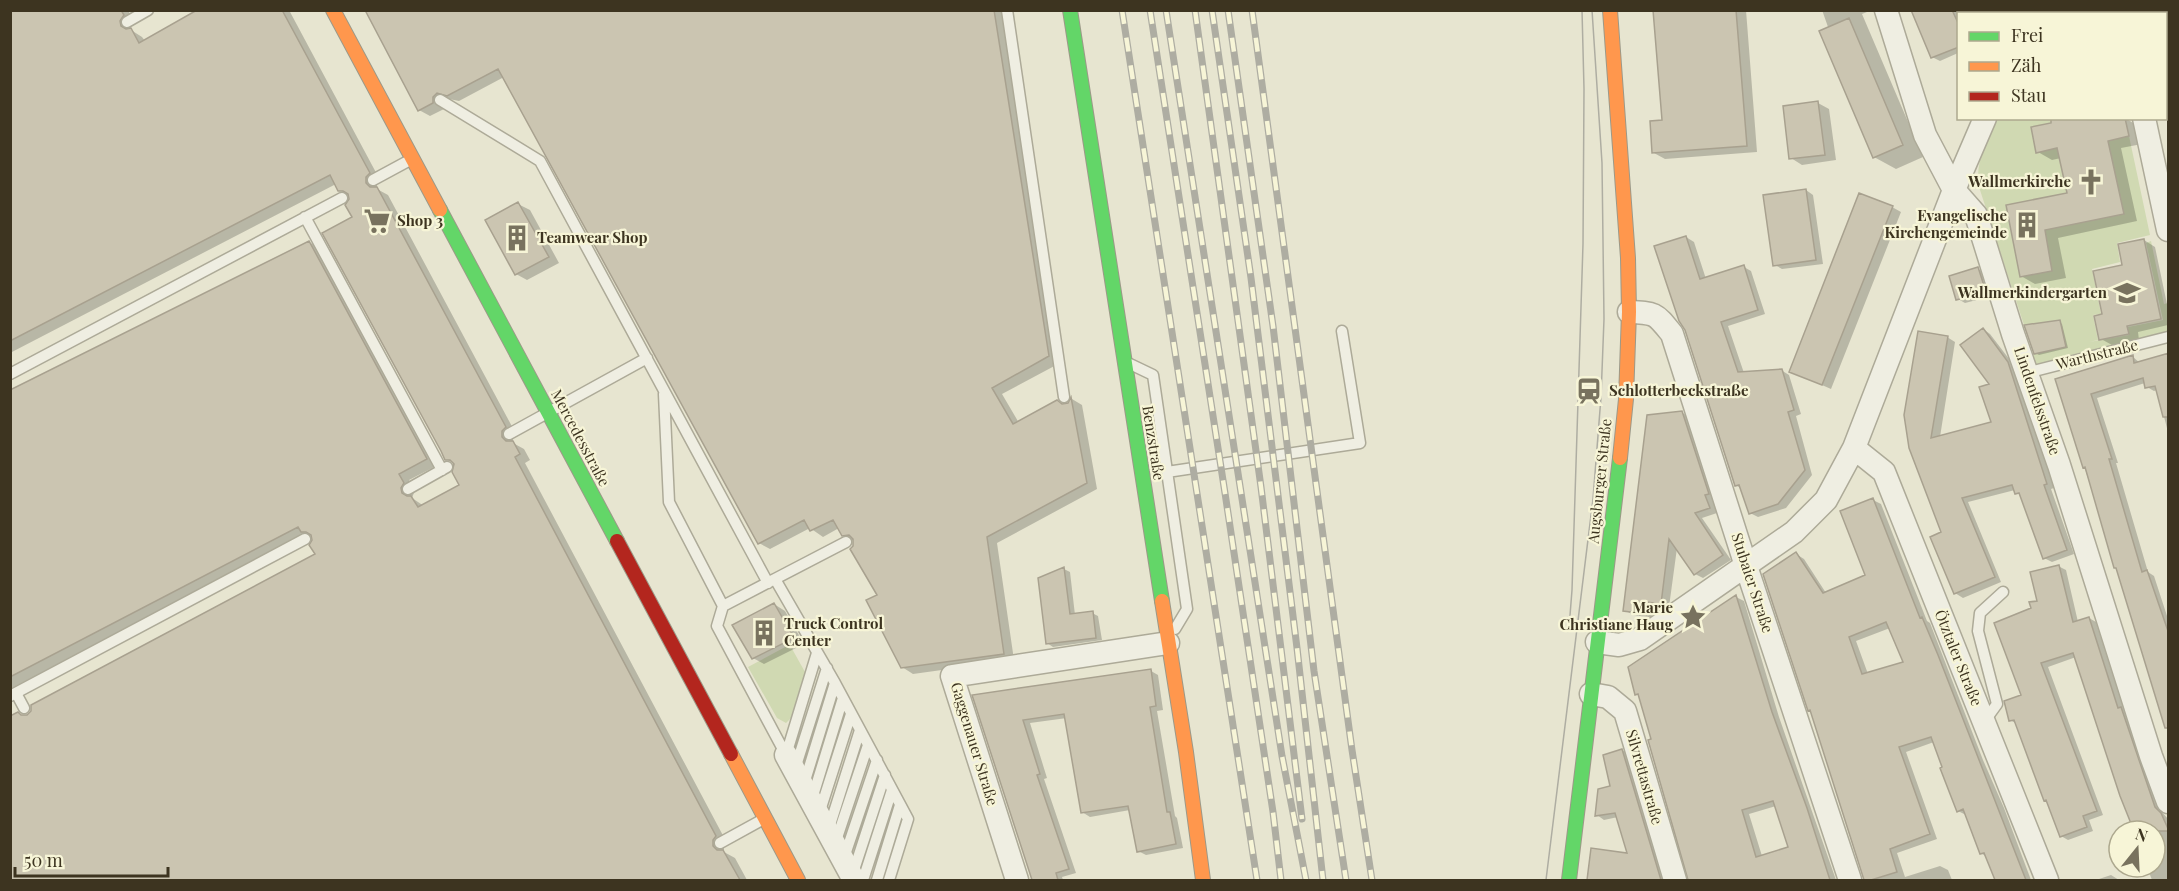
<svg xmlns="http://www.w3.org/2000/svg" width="2179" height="891" viewBox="0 0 2179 891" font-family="'Playfair Display',serif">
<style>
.green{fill:#d0d9b2}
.shadow{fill:#0003;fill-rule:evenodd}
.building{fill:#cbc5b1;stroke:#a8a18f;stroke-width:1.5;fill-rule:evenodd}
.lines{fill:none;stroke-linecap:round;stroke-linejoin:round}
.lane-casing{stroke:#adaa98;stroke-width:13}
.street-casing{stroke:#adaa98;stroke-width:25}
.fast-casing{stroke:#9c9988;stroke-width:16}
.slow-casing{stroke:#9c9988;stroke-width:16}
.jam-casing{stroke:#9c9988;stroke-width:16}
.lane{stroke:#efeee2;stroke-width:10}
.street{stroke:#efeee2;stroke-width:22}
.fast{stroke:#63d668;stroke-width:14}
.slow{stroke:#ff974d;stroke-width:14}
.jam{stroke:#b3261e;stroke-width:14}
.tram{stroke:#aeada2;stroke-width:1.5}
.rail-casing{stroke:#aeada2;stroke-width:7}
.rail{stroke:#f7f5d7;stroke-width:4.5;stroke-dasharray:14;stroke-linecap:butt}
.labels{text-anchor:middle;stroke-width:4.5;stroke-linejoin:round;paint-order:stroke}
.poi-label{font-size:15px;font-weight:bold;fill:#3d3420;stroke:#f7f5d7;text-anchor:end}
.street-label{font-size:15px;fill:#3d3420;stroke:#f7f5d7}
</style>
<rect width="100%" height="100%" fill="#e7e5d0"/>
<path class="green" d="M1995 119H2051V123L2031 127 2036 152 2057 148 2074 224 2124 214 2108 141 2129 136 2150 235 2117 243 2120 262 2092 269 2101 314 2093 315 2098 340 2089 342 2129 335 2128 327 2163 320 2146 243 2151 241 2164 304 2168 303V335L2036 366 2033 354 2066 347 2024 325 1980 190C1973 165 1987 142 1995 119Z
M787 646 791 647 805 672 791 718 786 723 777 718 748 667Z"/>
<path class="shadow" d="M10 10H128L134 22 131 25V30L142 37 145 41 200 10H289L380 180 377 183V189L388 195 516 434 513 437V443L524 449 530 460 525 463 727 843 724 846V852L735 858 747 880H10V717L28 716 317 555 313 537 308 534 10 689V391L309 242 321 249 438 465 409 480 415 490 412 498 424 506 461 486 455 464 446 459 354 218 350 197 340 190 336 184 10 353Z
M367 10H1004L1060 363 1002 394 1019 423 1069 405 1072 399 1082 405 1097 489 997 543 1014 660 913 674 902 667 879 595 854 546V541L843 535 839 528 823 537 810 528 770 549 759 543 504 77 459 101 449 99 444 103V109L430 116 419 110Z
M1655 10H1746L1757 152 1665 159 1654 153 1664 121Z
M1822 10H1872L1862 14 1923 157 1896 169 1874 157Z
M1913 10H1957L1958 53 1940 61 1932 57Z
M2153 10H2168V57L2166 55V14H2153Z
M1818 103 1829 109 1836 160 1802 165 1791 158Z
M2125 118 2138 126 2142 144 2121 148 2137 221 2058 238 2066 278 2035 284 2021 276 2008 206 2068 194 2061 158 2052 160 2038 152Z
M1806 190 1813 195 1823 264 1782 269 1775 265Z
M518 204 530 210 559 263 527 280 516 274Z
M1892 207 1901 212 1831 389 1790 371Z
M1686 237 1694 242 1706 279 1744 267 1751 271 1765 314 1728 326 1744 373 1781 370 1789 375 1801 414 1796 416 1812 475 1786 508 1758 517 1750 513 1742 489 1736 485Z
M2144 240 2155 247 2168 309V325L2138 332 2139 340 2112 345 2101 339 2104 315 2124 266Z
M1978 269 1985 273 1992 296 1965 303 1958 299Z
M2059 322 2062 324 2068 348 2039 355 2035 353Z
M1983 329 1990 334 2016 368 2054 488 2051 489 2074 554 2052 562 2044 558 2022 496 2015 490 1968 502 2001 582 1963 598 1955 593 1943 533 1911 447 1947 337 1955 342 1940 437 1993 423 1992 385Z
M2168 355V432L2157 390 2154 391 2147 387 2145 383 2097 398 2118 463H2116L2148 572 2154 576 2168 619V726L2163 716 2057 380 2133 357 2140 363Z
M1682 413 1691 417 1716 499 1713 500 1717 513 1702 518 1731 560 1703 578 1695 574 1677 548 1669 607 1656 606 1654 618 1633 615 1625 610Z
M1873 500 1881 504 1927 621 1930 623 1983 760 2004 808 2031 880H1996L1987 857 1981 853 1966 815 1958 811 1934 742 1906 752 1937 839 1897 853 1905 877 1940 866 1948 870 1952 880H1865L1826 755 1796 554 1804 559 1826 593 1867 576ZM1890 628 1905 662 1868 674 1856 641Z
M2058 566 2066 570 2078 622 2089 618 2096 622 2124 710 2128 712 2162 812 2168 819V880H2152L2147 867H2155V831H2135L2076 657 2048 667 2103 815 2089 820 2093 831 2068 840 2061 836 2048 802 2045 800 2017 724 2010 720 2023 696 2032 609Z
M1064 569 1070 572 1075 615 1092 613 1098 616 1102 640 1053 647 1047 643Z
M1736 597 1744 601 1779 717 1836 880H1689L1653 740 1640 696 1636 694ZM1776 806 1790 848 1762 856 1749 814Z
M774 604 785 611 804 644 764 664 753 658Z
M1151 671 1158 675 1163 710 1157 711 1175 816 1177 818 1183 848 1146 855 1138 851 1130 810 1090 817 1082 812 1067 718 1030 723 1047 778 1044 779 1076 873 1062 877 1063 880H1033L974 696Z
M1622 750 1630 755 1667 880H1587L1592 850 1629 855 1618 817 1604 820 1597 815 1611 788Z
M2111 875 2119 880H2096Z"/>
<path class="building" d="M10 10H121L124 15 120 21 121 26 126 29 131 28 139 43 197 10H282L370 173 366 177V183L370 187H377L506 427 502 431V437L506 441H513L520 454 515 457 716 836 713 840V846L717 850H723L740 880H10V716L18 712 21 715H27L31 711V705L315 554 309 545 312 540 311 535 306 532H301L298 527 10 677V390L309 241 427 459 399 474 404 483 401 488 402 493 407 496H411L418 507 459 485 452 472 454 464 450 460H445L441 451 322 233 352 217 345 205 349 199 348 194 343 191H338L330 175 10 341Z
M365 10H994L1049 356 992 388 1013 424 1057 400 1062 404 1068 403 1071 397 1087 483 987 537 1004 654 901 668 866 600 877 595 850 549 853 546V539L849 535 842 536 833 520 810 531 804 520 758 544 498 69 447 96 437 93 433 97V103L418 111Z
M1653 10H1736L1747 146 1652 153 1650 121 1662 120Z
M1911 10H1952L1959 25V47L1931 58Z
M1849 18 1903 145 1873 158 1819 31Z
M1818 101 1825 155 1789 159 1783 106Z
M2051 118H2125L2129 136 2108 141 2124 214 2045 230 2052 271 2020 277 2006 205 2067 193 2057 148 2036 153 2031 127 2051 123Z
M1806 189 1816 260 1773 266 1763 195Z
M1859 193 1893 206 1822 385 1789 372Z
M518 202 549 257 515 275 485 220Z
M1686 236 1700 279 1744 265 1758 310 1721 322 1738 372 1782 369 1794 410 1788 412 1805 470 1778 504 1749 514 1739 485 1735 486 1685 330 1679 321 1654 246Z
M2144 239 2161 319 2127 326 2129 334 2099 340 2094 316 2102 314 2093 271 2122 265 2118 244Z
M1978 267 1986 292 1956 300 1949 276Z
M2060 320 2066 347 2034 354 2024 325Z
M1983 328 2008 362 2047 484 2044 485 2067 550 2043 559 2019 493 2015 494 2012 485 1962 498 1995 577 1954 594 1930 537 1941 532 1909 448 1904 415 1918 331 1948 336 1931 438 1991 422 1979 387 1989 384 1960 345Z
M2169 353V417H2163L2155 386 2145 388 2143 378 2091 394 2112 459H2109L2142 572 2147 570 2169 634V728H2165L2116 568H2114L2085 467 2083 468 2055 379 2133 355 2134 363Z
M1682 411 1709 494 1705 495 1710 508 1695 513 1723 555 1694 575 1669 539 1661 604 1647 602 1646 614 1623 611 1647 415Z
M1873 498 1920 618 1922 617 1938 655 2026 880H1995L1984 853 1980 854 1963 809 1957 812 1940 768 1942 767 1931 737 1899 747 1930 834 1890 849 1897 872 1871 880H1864L1810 710 1808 711 1763 574 1796 552 1823 593 1865 575 1840 511ZM1886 622 1903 662 1862 674 1849 637Z
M2059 565 2073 622 2089 617 2118 708 2121 707 2155 807 2161 813 2169 831H2134L2120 796 2073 653 2041 663 2097 811 2083 816 2087 827 2060 837 2046 800 2044 801 2014 720 2009 721 2004 701 2021 695 1994 623 2031 608 2029 602 2037 601 2030 572Z
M1064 567 1070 614 1093 611 1096 638 1046 644 1038 578Z
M1736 595 1772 712 1807 808 1830 880H1688L1648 740 1651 739 1638 694 1635 695 1628 667ZM1773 801 1788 847 1756 857 1742 810Z
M774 603 794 638 752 659 732 625Z
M1151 669 1156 706 1150 707 1167 812H1170L1176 844 1137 852 1128 806 1081 813 1064 714 1023 720 1040 774 1037 775 1069 869 1056 873 1058 880H1032L972 695Z
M1622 749 1661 880H1587L1591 848 1627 853 1615 813 1595 816 1598 789 1610 786 1603 755Z"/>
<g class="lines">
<g class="lane-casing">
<path id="lane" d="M1007 10 1064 397
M127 22 148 10
M440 100 540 161 768 583
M373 180 410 160
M305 217 442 470
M1130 364 1153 375 1187 609 1175 629
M2026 373 2168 337
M10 374 342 198
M664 394 669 502 723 606 717 626 786 755
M509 434 647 358
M1167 472 1360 443 1342 331
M408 489 447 467
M775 579 835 683 908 819 889 880
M723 606 846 542
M16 693 24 708
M10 696 305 539
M1984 722 1997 704 1978 631 1980 613 2003 592
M786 755 817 653
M795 769 827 668
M804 784 835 683
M812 799 843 698
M819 814 851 714
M829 828 860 730
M720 843 762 820
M835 844 868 745
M844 858 877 760
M853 873 885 775
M863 880 892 790
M877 880 900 805"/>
</g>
<g class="street-casing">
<path id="street" d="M1886 10 1925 135 1954 190 1976 215 2013 334 2059 465 2151 756 2168 802
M2121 10V14
M2048 14 2050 10
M2144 118 2168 230
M1629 312C1656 313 1655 313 1672 334L1746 566 1850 880
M1854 448 1884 472 2047 880
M1597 642 1619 645 1640 639 1794 532 1826 500 1854 448 1954 190 1985 118
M1591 694 1608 697 1625 711 1675 880
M786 755 854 880
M1017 880 952 676 1168 643"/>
</g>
<g class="fast-casing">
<path id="fast" d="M1070 10 1162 601
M440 210 617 541
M1569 880 1620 458"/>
</g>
<g class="slow-casing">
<path id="slow" d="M333 10 440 210
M1610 10 1628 258 1629 312 1626 399 1620 458
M1162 601 1186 752 1203 880
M731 754 798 880"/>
</g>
<g class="jam-casing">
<path id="jam" d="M617 541 731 754"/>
</g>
<use href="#lane" class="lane"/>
<use href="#street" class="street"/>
<use href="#fast" class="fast"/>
<use href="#slow" class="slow"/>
<use href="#jam" class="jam"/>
<path class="tram" d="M1569 628 1572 590 1583 244 1584 89 1582 10
M1546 880 1593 499 1601 397 1604 319 1602 163 1592 10"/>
<g class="rail-casing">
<path id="rail" d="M1122 10 1257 880
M1150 10 1225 493 1273 812 1281 880
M1166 10 1282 756 1306 880
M1195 10 1261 487 1302 819
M1212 10 1251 278 1297 648 1323 880
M1228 10 1273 326 1314 671 1346 880
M1252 10 1352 750 1372 880"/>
</g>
<use href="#rail" class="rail"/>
</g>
<defs>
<g id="church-bare" transform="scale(2.07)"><path d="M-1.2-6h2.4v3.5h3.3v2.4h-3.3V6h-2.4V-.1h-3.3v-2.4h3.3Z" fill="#78725e" stroke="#f7f5d7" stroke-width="2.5" paint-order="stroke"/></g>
<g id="supermarket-bare" transform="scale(2.07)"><path d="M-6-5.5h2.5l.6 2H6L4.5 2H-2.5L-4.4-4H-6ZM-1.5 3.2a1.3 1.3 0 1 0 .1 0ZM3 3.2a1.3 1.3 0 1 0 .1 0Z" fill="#78725e" stroke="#f7f5d7" stroke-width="2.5" paint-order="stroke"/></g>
<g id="building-bare" transform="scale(2.07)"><path d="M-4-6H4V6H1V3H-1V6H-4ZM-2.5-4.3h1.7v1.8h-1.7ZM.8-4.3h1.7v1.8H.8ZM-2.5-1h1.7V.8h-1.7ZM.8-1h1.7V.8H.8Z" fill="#78725e" stroke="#f7f5d7" stroke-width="2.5" paint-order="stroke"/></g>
<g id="school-bare" transform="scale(2.07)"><path d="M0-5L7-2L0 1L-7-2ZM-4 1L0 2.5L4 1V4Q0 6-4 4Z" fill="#78725e" stroke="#f7f5d7" stroke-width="2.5" paint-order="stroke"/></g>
<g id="station-bare" transform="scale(2.07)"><path d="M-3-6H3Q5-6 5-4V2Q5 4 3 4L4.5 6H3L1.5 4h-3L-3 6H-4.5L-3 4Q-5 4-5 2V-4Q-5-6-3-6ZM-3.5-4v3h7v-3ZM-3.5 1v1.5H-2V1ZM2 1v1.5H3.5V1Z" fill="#78725e" stroke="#f7f5d7" stroke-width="2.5" paint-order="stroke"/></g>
<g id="sight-bare" transform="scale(2.07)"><path d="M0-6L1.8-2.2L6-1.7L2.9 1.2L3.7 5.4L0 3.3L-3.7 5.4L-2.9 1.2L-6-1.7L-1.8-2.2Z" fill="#78725e" stroke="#f7f5d7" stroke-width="2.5" paint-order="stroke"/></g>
</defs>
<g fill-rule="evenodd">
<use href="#church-bare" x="2091" y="182"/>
<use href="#supermarket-bare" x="377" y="221"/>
<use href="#building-bare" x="2027" y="225"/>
<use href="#building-bare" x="517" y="238"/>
<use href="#school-bare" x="2127" y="293"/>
<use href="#station-bare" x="1589" y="391"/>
<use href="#sight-bare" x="1693" y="617"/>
<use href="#building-bare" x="764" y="633"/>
</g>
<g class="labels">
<g class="poi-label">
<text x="2071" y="187">Wallmerkirche</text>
<text x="2007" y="221">Evangelische<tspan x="2007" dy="17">Kirchengemeinde</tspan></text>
<text x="397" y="226" text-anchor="start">Shop 3</text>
<text x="537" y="243" text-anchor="start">Teamwear Shop</text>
<text x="2107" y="298">Wallmerkindergarten</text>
<text x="1609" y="396" text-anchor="start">Schlotterbeckstraße</text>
<text x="1673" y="613">Marie<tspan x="1673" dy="17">Christiane Haug</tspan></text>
<text x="784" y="629" text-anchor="start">Truck Control<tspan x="784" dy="17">Center</tspan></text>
</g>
<g class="street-label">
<text transform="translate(2097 355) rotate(-14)" y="5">Warthstraße</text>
<text transform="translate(2037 401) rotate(71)" y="5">Lindenfelsstraße</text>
<text transform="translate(580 438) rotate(62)" y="5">Mercedesstraße</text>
<text transform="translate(1153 443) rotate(81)" y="5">Benzstraße</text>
<text transform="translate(1600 481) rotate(-84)" y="5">Augsburger Straße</text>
<text transform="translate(1752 583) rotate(72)" y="5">Stubaier Straße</text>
<text transform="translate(1958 658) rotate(68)" y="5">Ötztaler Straße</text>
<text transform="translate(974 744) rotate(73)" y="5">Gaggenauer Straße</text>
<text transform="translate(1644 777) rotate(74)" y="5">Silvrettastraße</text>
</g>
</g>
<rect width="2179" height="891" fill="none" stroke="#3d3420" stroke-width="24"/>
<rect x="1957" y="12" width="210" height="108" fill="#f7f5d7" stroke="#ada88e" stroke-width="1.5"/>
<rect x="1969" y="32" width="30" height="9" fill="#63d668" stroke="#ada88e" stroke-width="1.5"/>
<text x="2011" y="42" font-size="18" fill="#3d3420">Frei</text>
<rect x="1969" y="62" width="30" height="9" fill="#ff974d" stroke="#ada88e" stroke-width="1.5"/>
<text x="2011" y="72" font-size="18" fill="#3d3420">Zäh</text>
<rect x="1969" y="92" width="30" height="9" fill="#b3261e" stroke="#ada88e" stroke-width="1.5"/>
<text x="2011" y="102" font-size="18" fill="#3d3420">Stau</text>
<g transform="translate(2137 849) rotate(18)"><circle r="28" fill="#f7f5d7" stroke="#ada88e" stroke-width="1.5"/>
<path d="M0-4.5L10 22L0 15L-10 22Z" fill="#78725e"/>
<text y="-9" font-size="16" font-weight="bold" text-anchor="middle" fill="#3d3420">N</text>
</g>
<path d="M15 867v9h153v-9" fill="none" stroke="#3d3420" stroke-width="3"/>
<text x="24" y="867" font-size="18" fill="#3d3420" stroke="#f7f5d7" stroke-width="4.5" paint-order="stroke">50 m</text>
</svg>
